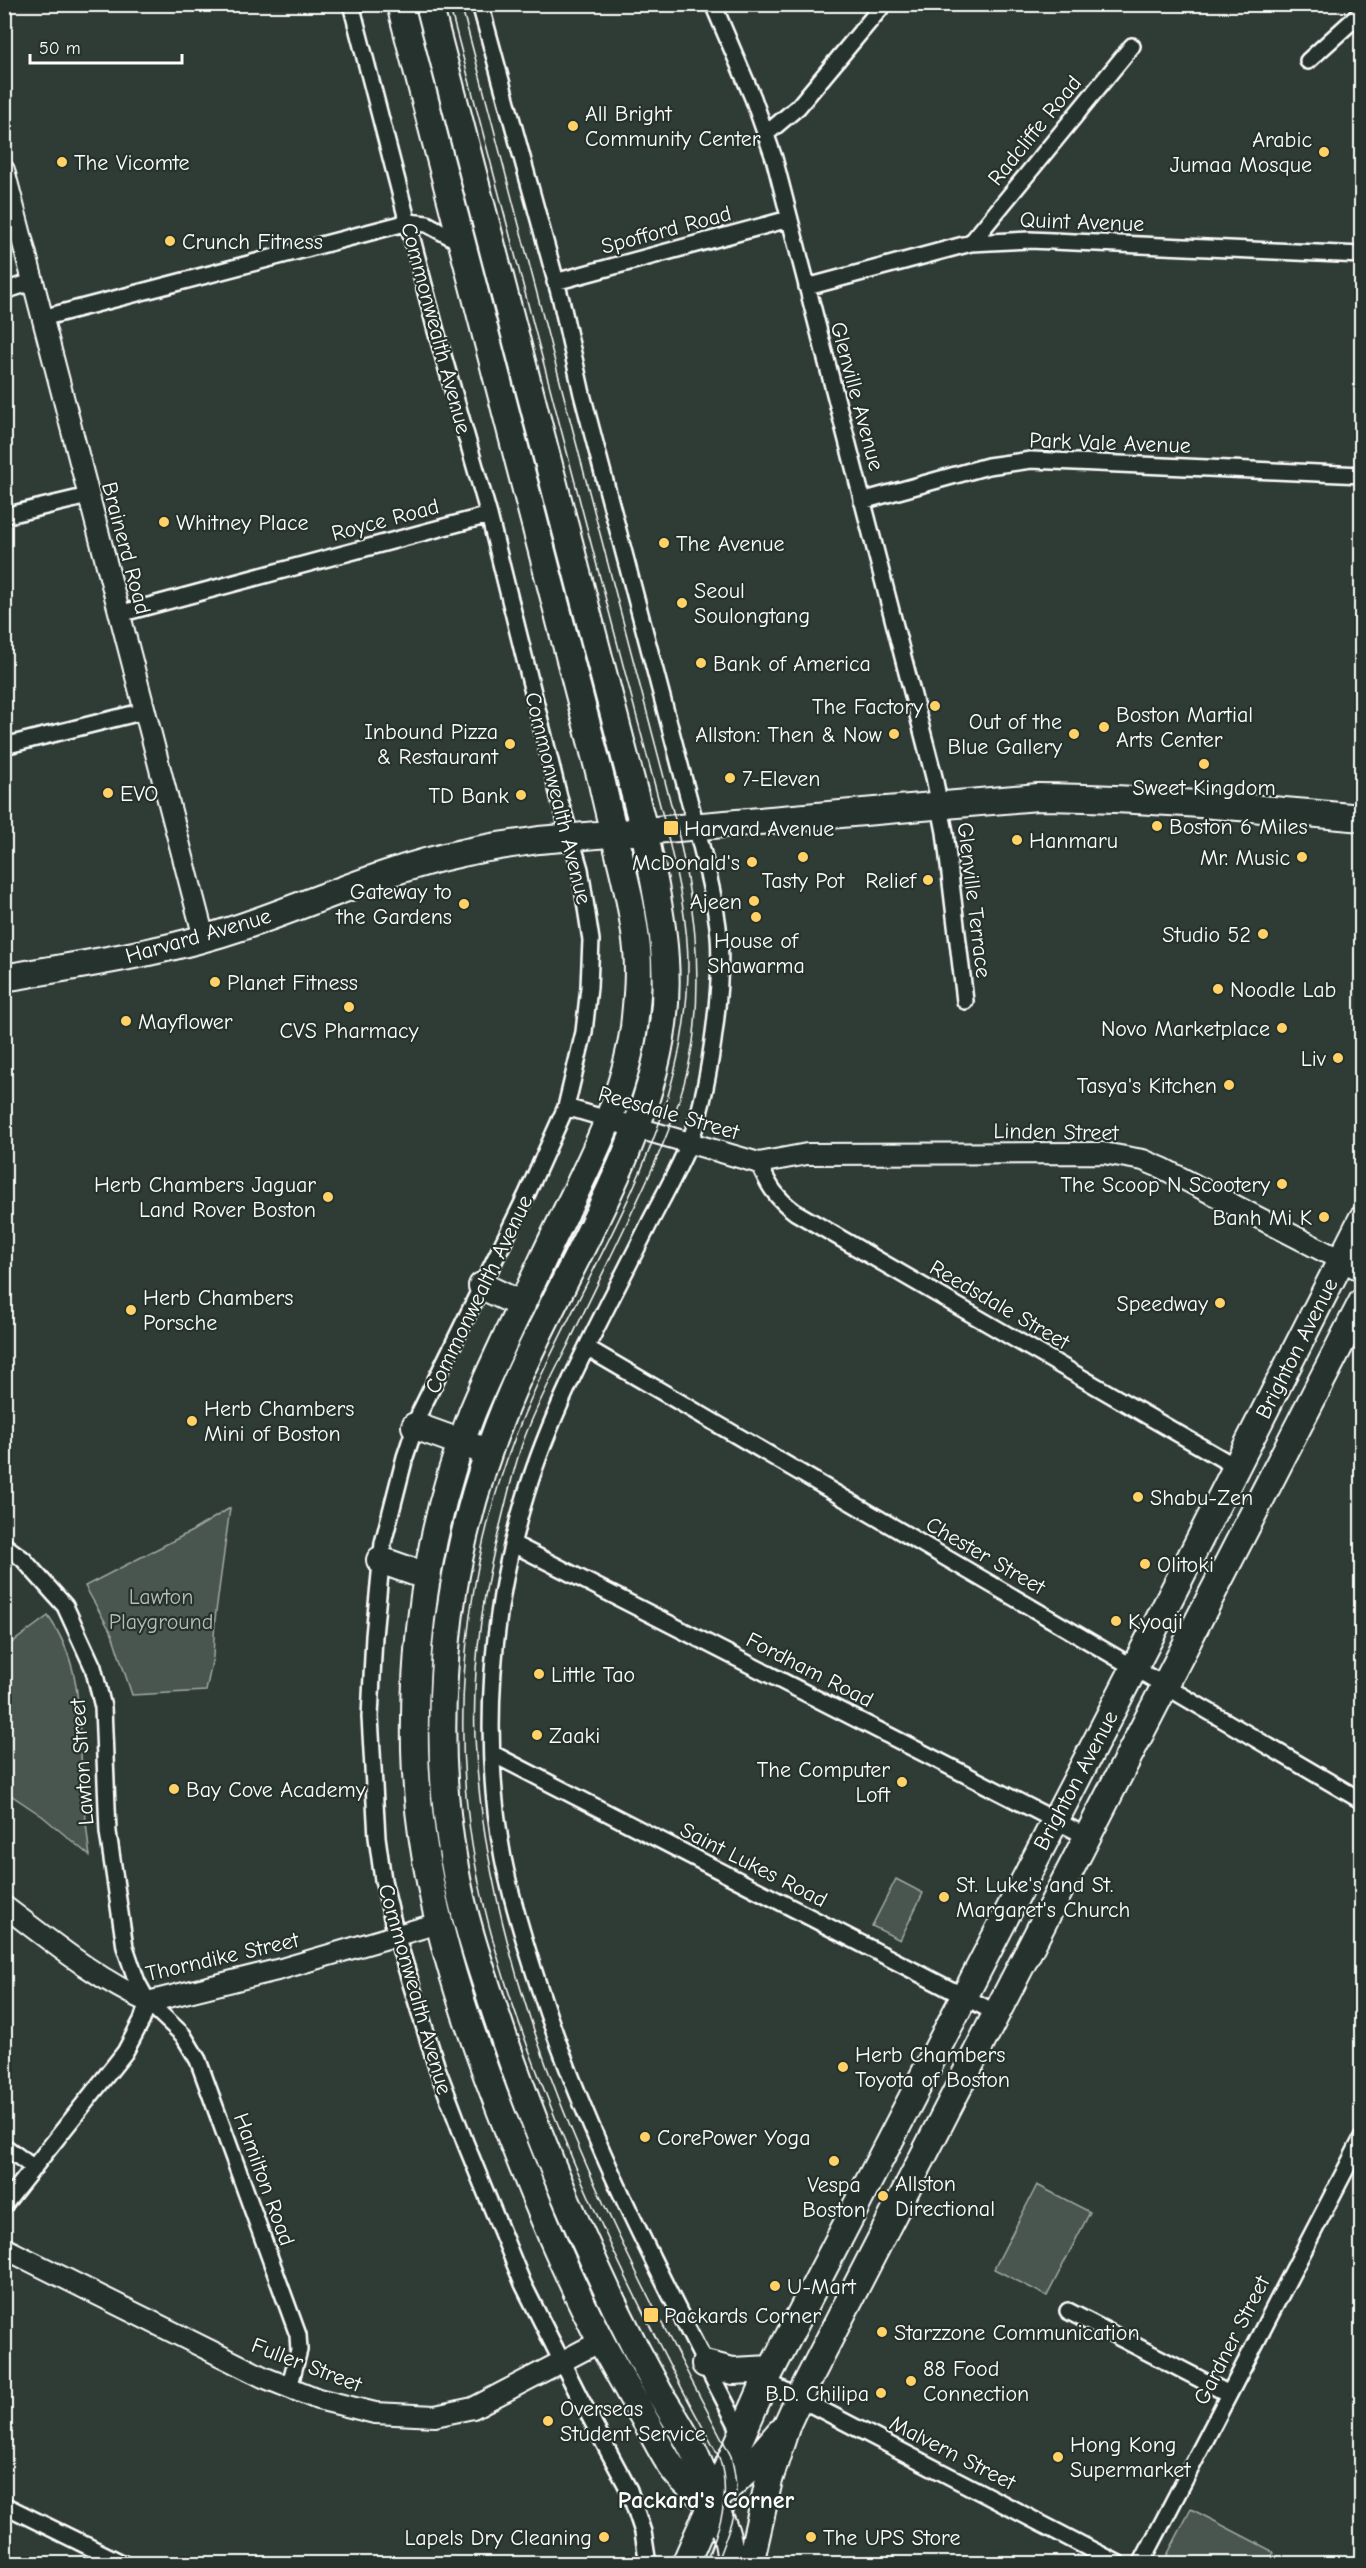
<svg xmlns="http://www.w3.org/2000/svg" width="1366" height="2568" viewBox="0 0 1366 2568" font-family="'Comic Neue',sans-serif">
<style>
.green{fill:#4a544f;stroke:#a4aaa7;stroke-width:1.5}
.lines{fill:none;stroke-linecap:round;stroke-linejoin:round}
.minor-casing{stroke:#fff;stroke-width:20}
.tertiary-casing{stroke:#fff;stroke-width:24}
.primary-casing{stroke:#fff;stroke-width:30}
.minor{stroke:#26332d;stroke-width:15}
.tertiary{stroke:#26332d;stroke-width:20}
.primary{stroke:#26332d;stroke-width:26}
.tram{stroke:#fff;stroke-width:1.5}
.poi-dot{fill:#ffd166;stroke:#26332d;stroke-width:2}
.labels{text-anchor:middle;stroke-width:4.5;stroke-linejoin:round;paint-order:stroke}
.poi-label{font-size:22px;fill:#fff;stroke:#26332d;text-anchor:start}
.street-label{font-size:22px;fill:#fff;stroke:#26332d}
.park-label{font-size:22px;fill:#b7bbb9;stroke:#26332d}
.neighbourhood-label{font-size:24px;font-weight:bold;fill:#fff;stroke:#26332d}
</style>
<rect width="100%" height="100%" fill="#2f3b35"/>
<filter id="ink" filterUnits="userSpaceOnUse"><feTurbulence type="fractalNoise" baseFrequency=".0167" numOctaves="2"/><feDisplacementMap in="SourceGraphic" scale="12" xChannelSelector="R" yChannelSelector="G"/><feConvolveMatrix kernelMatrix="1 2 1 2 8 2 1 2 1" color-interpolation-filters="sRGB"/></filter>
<g filter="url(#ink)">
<path class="green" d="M230 1508 215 1619 213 1657 206 1691 132 1695 112 1634 85 1586 192 1531Z
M48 1616C79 1660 79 1702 81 1754 83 1788 85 1822 90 1856L42 1816 5 1791V1648Z
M896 1879 923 1893 900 1940 872 1926Z
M1037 2185 1090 2212 1047 2296 994 2269Z
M1191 2509 1274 2552 1268 2563H1163Z"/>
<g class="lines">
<g class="minor-casing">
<path id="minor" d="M351 4 436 331 489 515 560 801 580 869 591 940 589 987 584 1032 566 1107 526 1196 420 1412 405 1457 383 1543 374 1636 370 1717 377 1837 383 1880 396 1935 437 2068 465 2142 523 2284 580 2398 629 2490 643 2532 648 2564
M480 4 561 300 582 394 696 826C705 862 715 898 719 935 723 987 709 1097 688 1146 677 1172 663 1197 650 1222 606 1311 555 1399 526 1494 490 1610 481 1739 503 1858 512 1903 526 1947 540 1990 590 2145 667 2289 741 2433
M713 4 753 98 774 158 934 777 945 832 965 1001
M1308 61 1362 12
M766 134 798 107 884 4
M971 243 1132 46
M555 282 789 219
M807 287 971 243 1030 240 1362 255
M4 291 32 282
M42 318 409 222 427 224 460 242
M862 501 988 466 1031 460 1362 475
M4 516 88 496
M119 614 489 515
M4 746 145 711
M566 1107 607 1119
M759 1163C768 1185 776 1198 795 1212L1236 1467
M587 1348 1362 1801
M513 1544 1086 1836
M4 1545 23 1559 65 1606 93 1667 103 1707 108 1832 125 1947 137 1982 148 2002 183 2035 198 2060 298 2335 299 2350 289 2388
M493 1754 996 2013
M4 2146 34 2168
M4 2205 125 2052 142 2020 148 2002
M1068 2311 1229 2394
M766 2381 1119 2564
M4 2505 124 2564
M1141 2564 1362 2138"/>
</g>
<g class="tertiary-casing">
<path id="tertiary" d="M4 170 204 938
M607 1119 759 1163 807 1154 1103 1153 1143 1160 1162 1168 1362 1271
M4 1906C51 1941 95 1978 148 2002L281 1969 439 1923
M4 2248 263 2377 318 2399 375 2413 435 2416 473 2408 601 2341"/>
</g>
<g class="primary-casing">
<path id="primary" d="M400 4 602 783C613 835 630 887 636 941 640 968 637 999 634 1027 623 1108 578 1184 544 1257 520 1309 494 1360 472 1413 430 1519 413 1635 415 1749 418 1887 463 2019 514 2145 541 2213 569 2281 603 2345 617 2371 631 2395 645 2420 655 2437 663 2455 674 2470 684 2484 696 2491 708 2502 725 2518 729 2542 731 2564
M429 4 644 830C657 895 672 957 663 1024 648 1140 575 1254 526 1360 479 1460 450 1566 444 1676 440 1738 443 1801 454 1862 462 1912 478 1960 494 2008 527 2110 568 2208 614 2305 628 2334 643 2363 659 2392 672 2414 688 2437 698 2461 704 2475 707 2490 711 2504
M4 978C84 964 165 953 241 927 315 902 386 869 462 853 487 847 513 844 539 840L1038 797C1146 798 1254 808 1362 818
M482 1286 522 1305
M415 1426 476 1448
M380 1560 428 1577
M705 2364 733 2371 771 2369
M717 2498 750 2467 779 2433
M685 2564 764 2384 1146 1645 1362 1219
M750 2564 769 2480 787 2424 799 2398 1362 1302"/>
</g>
<use href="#minor" class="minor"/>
<use href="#tertiary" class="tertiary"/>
<use href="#primary" class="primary"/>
<path class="tram" d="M449 4 666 828C676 873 688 918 688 965 688 1139 578 1276 517 1432 471 1550 454 1681 467 1806 478 1915 516 2021 557 2122 604 2237 659 2349 719 2457 732 2497 720 2527 705 2564
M461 4 677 827C693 902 703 965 693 1042 684 1102 658 1158 632 1212 611 1257 589 1301 568 1345 552 1376 536 1407 524 1439 514 1466 508 1494 501 1522 483 1591 472 1665 475 1737 487 1996 613 2232 731 2456 743 2503 732 2520 716 2564"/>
</g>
</g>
<g class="poi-dot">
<circle cx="573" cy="126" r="6"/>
<circle cx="1324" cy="152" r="6"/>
<circle cx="62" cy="162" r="6"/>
<circle cx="170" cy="241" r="6"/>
<circle cx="164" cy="522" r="6"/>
<circle cx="664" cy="543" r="6"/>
<circle cx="682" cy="603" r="6"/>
<circle cx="701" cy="663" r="6"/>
<circle cx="935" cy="706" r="6"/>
<circle cx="1104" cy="727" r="6"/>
<circle cx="894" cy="734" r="6"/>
<circle cx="1074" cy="734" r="6"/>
<circle cx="510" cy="744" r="6"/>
<circle cx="1204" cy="764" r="6"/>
<circle cx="730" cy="778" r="6"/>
<circle cx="108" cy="793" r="6"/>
<circle cx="521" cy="795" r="6"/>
<circle cx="1157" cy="826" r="6"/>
<rect x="663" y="820" width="16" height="16" rx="3"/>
<circle cx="1017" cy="840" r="6"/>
<circle cx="803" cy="857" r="6"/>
<circle cx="1302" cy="857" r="6"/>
<circle cx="752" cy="862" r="6"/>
<circle cx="928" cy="880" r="6"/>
<circle cx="754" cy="901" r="6"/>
<circle cx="464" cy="904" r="6"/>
<circle cx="756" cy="917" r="6"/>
<circle cx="1263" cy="934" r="6"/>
<circle cx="215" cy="982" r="6"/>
<circle cx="1218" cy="989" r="6"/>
<circle cx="349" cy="1007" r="6"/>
<circle cx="126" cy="1021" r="6"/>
<circle cx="1282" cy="1028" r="6"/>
<circle cx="1338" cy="1058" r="6"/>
<circle cx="1229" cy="1085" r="6"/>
<circle cx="1282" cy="1184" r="6"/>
<circle cx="328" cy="1197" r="6"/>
<circle cx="1324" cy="1217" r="6"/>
<circle cx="1220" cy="1303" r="6"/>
<circle cx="131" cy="1310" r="6"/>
<circle cx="192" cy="1421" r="6"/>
<circle cx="1138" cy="1497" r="6"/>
<circle cx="1145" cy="1564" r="6"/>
<circle cx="1116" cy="1621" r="6"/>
<circle cx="539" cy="1674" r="6"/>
<circle cx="537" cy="1735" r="6"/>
<circle cx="902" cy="1782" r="6"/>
<circle cx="174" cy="1789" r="6"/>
<circle cx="944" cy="1897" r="6"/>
<circle cx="843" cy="2067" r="6"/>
<circle cx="645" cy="2137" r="6"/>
<circle cx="834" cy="2161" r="6"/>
<circle cx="883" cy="2196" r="6"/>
<circle cx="775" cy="2286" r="6"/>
<rect x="643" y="2307" width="16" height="16" rx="3"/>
<circle cx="882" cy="2332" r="6"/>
<circle cx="911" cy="2381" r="6"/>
<circle cx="881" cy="2393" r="6"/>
<circle cx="548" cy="2421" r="6"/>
<circle cx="1058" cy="2457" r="6"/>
<circle cx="604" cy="2537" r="6"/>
<circle cx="811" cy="2537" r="6"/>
</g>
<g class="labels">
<g class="poi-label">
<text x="585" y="121">All Bright<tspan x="585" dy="25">Community Center</tspan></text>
<text x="1312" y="147" text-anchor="end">Arabic<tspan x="1312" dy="25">Jumaa Mosque</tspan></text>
<text x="74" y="170">The Vicomte</text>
<text x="182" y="249">Crunch Fitness</text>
<text x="176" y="530">Whitney Place</text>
<text x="676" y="551">The Avenue</text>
<text x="694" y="598">Seoul<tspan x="694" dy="25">Soulongtang</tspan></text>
<text x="713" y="671">Bank of America</text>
<text x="923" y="714" text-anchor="end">The Factory</text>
<text x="1116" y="722">Boston Martial<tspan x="1116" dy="25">Arts Center</tspan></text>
<text x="1062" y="729" text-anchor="end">Out of the<tspan x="1062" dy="25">Blue Gallery</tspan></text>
<text x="498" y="739" text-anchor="end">Inbound Pizza<tspan x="498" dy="25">&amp; Restaurant</tspan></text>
<text x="882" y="742" text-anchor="end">Allston: Then &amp; Now</text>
<text x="742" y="786">7-Eleven</text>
<text x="1204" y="795" text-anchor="middle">Sweet Kingdom</text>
<text x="120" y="801">EVO</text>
<text x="509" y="803" text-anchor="end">TD Bank</text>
<text x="1169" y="834">Boston 6 Miles</text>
<text x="684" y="836">Harvard Avenue</text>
<text x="1029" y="848">Hanmaru</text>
<text x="1290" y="865" text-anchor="end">Mr. Music</text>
<text x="740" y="870" text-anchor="end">McDonald's</text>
<text x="803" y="888" text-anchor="middle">Tasty Pot</text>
<text x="916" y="888" text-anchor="end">Relief</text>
<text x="452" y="899" text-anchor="end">Gateway to<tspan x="452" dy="25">the Gardens</tspan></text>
<text x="742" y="909" text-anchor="end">Ajeen</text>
<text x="1251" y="942" text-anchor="end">Studio 52</text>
<text x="756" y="948" text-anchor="middle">House of<tspan x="756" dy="25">Shawarma</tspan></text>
<text x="227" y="990">Planet Fitness</text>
<text x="1230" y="997">Noodle Lab</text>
<text x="138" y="1029">Mayflower</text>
<text x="1270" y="1036" text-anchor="end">Novo Marketplace</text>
<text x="349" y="1038" text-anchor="middle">CVS Pharmacy</text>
<text x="1326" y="1066" text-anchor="end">Liv</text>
<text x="1217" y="1093" text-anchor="end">Tasya's Kitchen</text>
<text x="316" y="1192" text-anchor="end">Herb Chambers Jaguar<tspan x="316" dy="25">Land Rover Boston</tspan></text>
<text x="1270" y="1192" text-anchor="end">The Scoop N Scootery</text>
<text x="1312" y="1225" text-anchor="end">Banh Mi K</text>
<text x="143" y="1305">Herb Chambers<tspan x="143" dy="25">Porsche</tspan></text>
<text x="1208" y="1311" text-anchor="end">Speedway</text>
<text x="204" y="1416">Herb Chambers<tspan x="204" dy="25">Mini of Boston</tspan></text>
<text x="1150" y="1505">Shabu-Zen</text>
<text x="1157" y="1572">Olitoki</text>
<text x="1128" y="1629">Kyoaji</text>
<text x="551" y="1682">Little Tao</text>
<text x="549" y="1743">Zaaki</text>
<text x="890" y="1777" text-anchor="end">The Computer<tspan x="890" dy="25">Loft</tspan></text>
<text x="186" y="1797">Bay Cove Academy</text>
<text x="956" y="1892">St. Luke's and St.<tspan x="956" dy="25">Margaret's Church</tspan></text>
<text x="855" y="2062">Herb Chambers<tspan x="855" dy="25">Toyota of Boston</tspan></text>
<text x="657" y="2145">CorePower Yoga</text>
<text x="895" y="2191">Allston<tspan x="895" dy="25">Directional</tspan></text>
<text x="834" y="2192" text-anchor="middle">Vespa<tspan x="834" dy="25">Boston</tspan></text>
<text x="787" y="2294">U-Mart</text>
<text x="664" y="2323">Packards Corner</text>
<text x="894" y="2340">Starzzone Communication</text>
<text x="923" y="2376">88 Food<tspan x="923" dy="25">Connection</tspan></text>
<text x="869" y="2401" text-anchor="end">B.D. Chilipa</text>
<text x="560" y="2416">Overseas<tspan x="560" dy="25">Student Service</tspan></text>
<text x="1070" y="2452">Hong Kong<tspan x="1070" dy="25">Supermarket</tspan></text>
<text x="592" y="2545" text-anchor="end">Lapels Dry Cleaning</text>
<text x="823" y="2545">The UPS Store</text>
</g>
<g class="street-label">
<text transform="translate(1034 130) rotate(-51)" y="8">Radcliffe Road</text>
<text transform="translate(1082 221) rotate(2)" y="8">Quint Avenue</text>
<text transform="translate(666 229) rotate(-15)" y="8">Spofford Road</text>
<text transform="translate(437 328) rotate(75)" y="8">Commonwealth Avenue</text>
<text transform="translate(858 396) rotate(75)" y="8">Glenville Avenue</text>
<text transform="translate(1110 442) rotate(2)" y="8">Park Vale Avenue</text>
<text transform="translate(385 519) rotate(-15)" y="8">Royce Road</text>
<text transform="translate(127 548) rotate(75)" y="8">Brainerd Road</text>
<text transform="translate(559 798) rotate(76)" y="8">Commonwealth Avenue</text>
<text transform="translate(975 900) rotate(83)" y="8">Glenville Terrace</text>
<text transform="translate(198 935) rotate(-16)" y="8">Harvard Avenue</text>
<text transform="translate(669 1112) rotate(16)" y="8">Reesdale Street</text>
<text transform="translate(1056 1131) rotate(1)" y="8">Linden Street</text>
<text transform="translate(478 1294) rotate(-64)" y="8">Commonwealth Avenue</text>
<text transform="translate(1000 1304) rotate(30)" y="8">Reedsdale Street</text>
<text transform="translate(1296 1348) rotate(-63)" y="8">Brighton Avenue</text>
<text transform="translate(986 1555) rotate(30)" y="8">Chester Street</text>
<text transform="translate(810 1669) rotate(27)" y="8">Fordham Road</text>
<text transform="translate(81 1762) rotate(-94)" y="8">Lawton Street</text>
<text transform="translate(1075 1780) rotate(-62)" y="8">Brighton Avenue</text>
<text transform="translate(754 1864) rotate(27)" y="8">Saint Lukes Road</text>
<text transform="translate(222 1956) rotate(-13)" y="8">Thorndike Street</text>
<text transform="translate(416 1989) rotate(74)" y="8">Commonwealth Avenue</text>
<text transform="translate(265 2179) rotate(70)" y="8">Hamilton Road</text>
<text transform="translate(1231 2340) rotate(-63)" y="8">Gardner Street</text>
<text transform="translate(307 2364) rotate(21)" y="8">Fuller Street</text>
<text transform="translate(953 2452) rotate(27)" y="8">Malvern Street</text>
</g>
<g class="park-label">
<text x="161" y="1604">Lawton<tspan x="161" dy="25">Playground</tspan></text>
</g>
<g class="neighbourhood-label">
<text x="706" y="2508">Packard's Corner</text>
</g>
</g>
<rect width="1366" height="2568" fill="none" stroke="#26332d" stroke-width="24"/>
<rect x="12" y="12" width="1342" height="2544" fill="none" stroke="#fff" stroke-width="2" filter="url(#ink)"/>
<path d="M30 54v9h152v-9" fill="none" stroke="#ffffff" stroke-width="3"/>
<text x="39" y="54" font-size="18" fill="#ffffff" stroke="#26332d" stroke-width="4.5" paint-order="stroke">50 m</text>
</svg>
